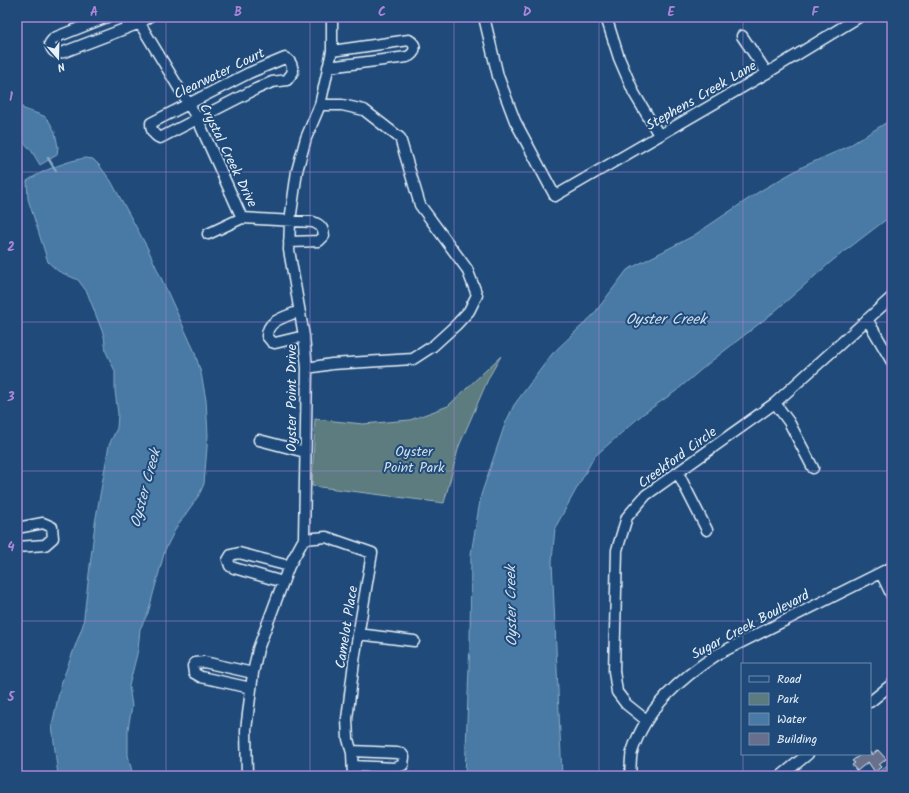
<svg xmlns="http://www.w3.org/2000/svg" width="909" height="793" viewBox="0 0 909 793" font-family="Kalam,sans-serif">
<style>
.green{fill:#5b7b80;stroke:#a2b6bc}
.water{fill:#487aa5;stroke:#88aac6}
.lines{fill:none;stroke-linecap:round;stroke-linejoin:round}
.stream{stroke:#88aac6;stroke-width:2.5}
.building{fill:#686f8c;stroke:#e8f1f8}
.street-casing{stroke:#e8f1f8;stroke-width:13}
.street{stroke:#1f4a7a;stroke-width:10}
.grid{fill:none;stroke:#ac85d9;stroke-width:1;stroke-opacity:0.55}
.labels{text-anchor:middle;stroke-width:4;stroke-linejoin:round;paint-order:stroke}
.street-label{font-size:14px;fill:#e8f1f8;stroke:#1f4a7a}
.park-label{font-size:14px;fill:#d3dfe6;stroke:#1f4a7a}
.water-label{font-size:15px;font-style:italic;fill:#d0dfec;stroke:#1f4a7a}
.neatline{fill:none;stroke:#ac85d9;stroke-width:1.5}
.grid-label{font-size:13px;text-anchor:middle;font-weight:bold;fill:#ac85d9}
</style>
<rect width="100%" height="100%" fill="#1f4a7a"/>
<filter id="ink" filterUnits="userSpaceOnUse"><feTurbulence type="fractalNoise" baseFrequency=".025" numOctaves="2"/><feDisplacementMap in="SourceGraphic" scale="8" xChannelSelector="R" yChannelSelector="G"/><feConvolveMatrix kernelMatrix="1 2 1 2 8 2 1 2 1" color-interpolation-filters="sRGB"/></filter>
<g filter="url(#ink)">
<path class="green" d="M501 356 489 377 459 446 444 503 312 486 315 419 363 424 410 420 448 406Z
M892 761V776H874Z"/>
<path class="water" d="M17 101 24 109 44 116 49 121 55 132 58 147 57 155 40 165 31 150 17 135Z
M892 119V215L832 261 774 312 709 363 676 391 643 414 594 457 555 528 552 561 562 776H465L470 639 471 554 481 495 505 424 514 405 552 354 593 315 627 270 693 236 760 191 802 167 847 147Z
M86 158 93 159 99 165 111 181 147 247 194 350 201 373 206 400 208 435 204 484 199 495 176 528 165 550 148 613 140 629 138 650 129 686 132 706 128 729V755L133 776H58L52 725 61 684 83 625 95 523 109 445 117 428 118 414 115 391V371L106 352 104 336 87 292 78 280 58 271 48 262 28 199 27 181C41 171 69 160 86 158Z"/>
<g class="lines">
<path class="stream" d="M48 158 56 171"/>
</g>
<path class="building" d="M878 750 886 759 879 765 881 767 875 772 868 762 857 771 852 765 855 763 852 761 861 754H870V752L872 755Z"/>
<g class="lines">
<g class="street-casing">
<path id="street" d="M107 17 54 38 50 43C52 52 55 54 64 52L140 23 149 17
M136 17 197 118 242 218
M484 17 498 76 515 121 555 196 767 73 859 17
M606 17 619 58 634 93 659 135
M742 36 767 73
M285 58C291 61 292 65 293 72L287 80 272 82 256 89 160 138C153 135 151 130 151 123L249 73Z
M328 67 407 57C415 54 418 45 409 40L332 51
M208 234 242 218 313 222C321 225 323 228 324 236L319 241 289 242
M299 311C286 317 267 320 267 336L272 342 275 343 304 336
M867 319 892 362
M307 368 332 364 413 359 433 346 456 325 469 311 477 295 467 269 420 205 400 138 364 110 342 105H320
M775 403 789 422 813 468
M259 440 305 452
M678 473 707 530
M17 528 43 523 52 527 53 538 45 545 17 547
M304 539 326 537 372 553 355 654 347 719 348 739 352 753 353 776
M881 573 892 596
M283 582 234 568 230 566 228 560 231 555 239 553 289 566
M358 634 414 641
M251 688 201 677 194 673 193 666 195 663 204 662 253 673
M870 702 892 684
M646 720 626 704 617 692 614 671 617 550 627 517 646 495 775 403 892 297
M352 751 397 753 402 754 404 757 403 765 395 768 353 766
M247 776 246 730 253 673 258 649 289 566 304 539 307 368 304 336 289 250 290 221 297 171 306 138 320 105 332 51V17
M630 776C631 768 630 759 632 752 646 708 681 678 718 654L892 567
M781 776 808 754"/>
</g>
<use href="#street" class="street"/>
</g>
</g>
<path class="grid" d="M166 17V776M310 17V776M454 17V776M599 17V776M743 17V664M17 172H892M17 322H892M17 471H892M17 621H892M743 754V776"/>
<g class="labels">
<g class="street-label">
<text transform="translate(219 73) rotate(-26)" y="5">Clearwater Court</text>
<text transform="translate(701 95) rotate(-30)" y="5">Stephens Creek Lane</text>
<text transform="translate(229 155) rotate(64)" y="5">Crystal Creek Drive</text>
<text transform="translate(291 398) rotate(-90)" y="5">Oyster Point Drive</text>
<text transform="translate(677 457) rotate(-36)" y="5">Creekford Circle</text>
<text transform="translate(750 624) rotate(-28)" y="5">Sugar Creek Boulevard</text>
<text transform="translate(346 627) rotate(-81)" y="5">Camelot Place</text>
</g>
<g class="park-label">
<text x="414" y="456">Oyster<tspan x="414" dy="16">Point Park</tspan></text>
</g>
<g class="water-label">
<text x="666" y="324">Oyster Creek</text>
<text transform="translate(145 488) rotate(-75)" y="5">Oyster Creek</text>
<text transform="translate(511 606) rotate(-91)" y="5">Oyster Creek</text>
</g>
</g>
<rect width="909" height="793" fill="none" stroke="#1f4a7a" stroke-width="44"/>
<rect x="741" y="663" width="130" height="92" fill="#1f4a7a" stroke="#6f8dac"/>
<rect x="749" y="676" width="20" height="6" fill="#1f4a7a" stroke="#6f8dac"/>
<text x="777" y="683" font-size="12" fill="#e8f1f8">Road</text>
<rect x="749" y="693" width="20" height="12" fill="#5b7b80" stroke="#6f8dac"/>
<text x="777" y="703" font-size="12" fill="#e8f1f8">Park</text>
<rect x="749" y="713" width="20" height="12" fill="#487aa5" stroke="#6f8dac"/>
<text x="777" y="723" font-size="12" fill="#e8f1f8">Water</text>
<rect x="749" y="733" width="20" height="12" fill="#686f8c" stroke="#6f8dac"/>
<text x="777" y="743" font-size="12" fill="#e8f1f8">Building</text>
<g transform="translate(58 58) rotate(160)" stroke="#1f4a7a" stroke-width="3" paint-order="stroke">
<path d="M0-3L7 15L0 10L-7 15Z" fill="#e8f1f8"/>
<text y="-6" font-size="11" font-weight="bold" text-anchor="middle" fill="#e8f1f8">N</text>
</g>
<rect x="22" y="22" width="865" height="749" class="neatline"/>
<g class="grid-label">
<text x="94" y="16">A</text>
<text x="238" y="16">B</text>
<text x="382" y="16">C</text>
<text x="527" y="16">D</text>
<text x="671" y="16">E</text>
<text x="815" y="16">F</text>
<text x="11" y="101">1</text>
<text x="11" y="251">2</text>
<text x="11" y="401">3</text>
<text x="11" y="551">4</text>
<text x="11" y="701">5</text>
</g>
</svg>
